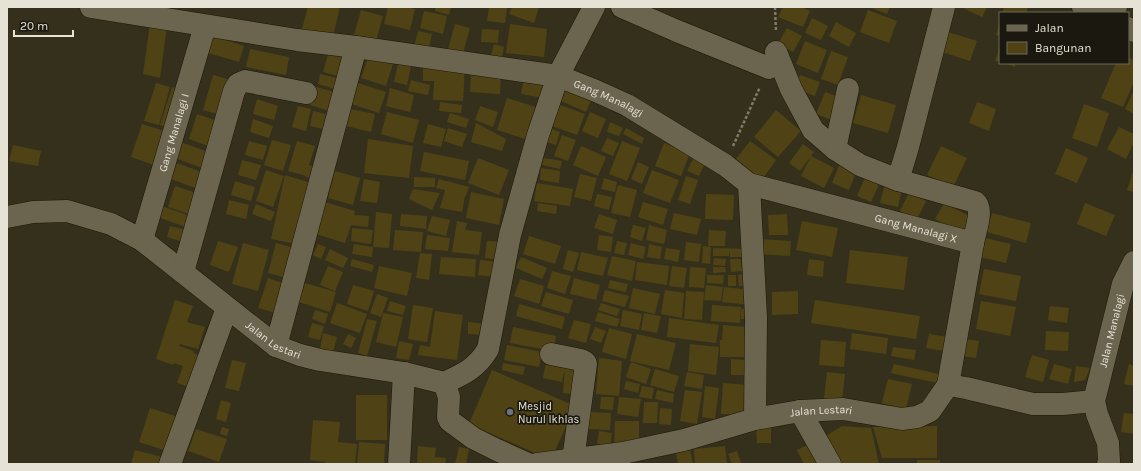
<svg xmlns="http://www.w3.org/2000/svg" width="1141" height="471" viewBox="0 0 1141 471" font-family="Karla,sans-serif">
<style>
.building{fill:#4f4315}
.lines{fill:none;stroke-linecap:round;stroke-linejoin:round}
.minor-casing{stroke:#1d1704;stroke-width:23}
.path{stroke:#7f7b69;stroke-width:2.5;stroke-dasharray:3 2;stroke-linecap:butt}
.minor{stroke:#6b644e;stroke-width:22}
.worship-dot{fill:#6b7280;stroke:#1a180f;stroke-width:1.5}
.labels{text-anchor:middle;stroke-width:3.5;stroke-linejoin:round;paint-order:stroke}
.street-label{font-size:11px;fill:#e6e3d6;stroke:#1a180f}
.poi-label{font-size:11px;fill:#e6e3d6;stroke:#1a180f;text-anchor:start}
</style>
<rect width="100%" height="100%" fill="#35301b"/>
<path class="building" d="M308 7H340L333 36 302 29Z
M388 7H405L415 9 410 30 384 24Z
M436 7H451L449 15 435 11Z
M489 7H507L505 23 487 21Z
M512 7H539L534 23 509 14Z
M783 7H801L810 11 803 27 778 17Z
M872 7H890L887 14 872 8Z
M961 7H987L982 17Z
M1004 7H1028L1026 13H1002Z
M361 10 383 16 376 41 354 35Z
M868 10 897 21 889 43 860 32Z
M424 11 447 16 443 34 420 28Z
M812 18 828 26 821 40 805 33Z
M1000 21V36L996 35Z
M836 22 856 33 849 47 829 36Z
M150 24 167 26 160 78 143 74Z
M455 24 470 28 463 53 448 49Z
M510 24 547 29 544 57 506 53Z
M787 28 802 36 793 52 778 44Z
M482 29 499 30 498 43 481 42Z
M418 31 432 34 428 53 413 51Z
M948 32 977 41 970 61 942 52Z
M213 36 244 46 239 62 208 53Z
M805 41 827 50 818 73 796 64Z
M494 44 504 47 502 58 491 55Z
M1000 46V62L995 61Z
M250 49 289 57 286 75 246 67Z
M329 51 351 57 346 78 323 72Z
M831 51 848 57 838 85 821 79Z
M369 55 393 64 386 86 361 78Z
M1128 57 1134 60V82L1123 107 1101 98 1116 63H1128Z
M399 59 412 62 407 85 394 82Z
M1004 63H1016L1015 67Z
M423 66H465L463 101 433 100 434 81H423Z
M471 72 501 73 500 94 470 92Z
M320 74 345 80 342 91 318 84Z
M213 75 234 81 224 116 203 110Z
M800 75 820 82 815 96 795 89Z
M524 78 547 82 544 98 521 94Z
M411 80 430 85 428 95 408 91Z
M355 82 386 92 379 113 348 103Z
M156 83 170 87 159 125 144 121Z
M568 85 593 96 586 112 561 101Z
M172 87 184 91 172 129 160 125Z
M316 87 339 93 335 113 310 105Z
M390 88 414 95 410 112 386 106Z
M1134 90V114L1125 109Z
M825 92 841 98 832 120 816 114Z
M861 95 896 105 888 133 853 123Z
M507 98 542 109 532 141 497 130Z
M257 99 278 106 274 120 253 114Z
M440 102 462 105 461 113 439 111Z
M977 102 996 109 989 131 969 123Z
M1084 104 1109 113 1097 147 1072 138Z
M560 105 585 114 577 135 552 126Z
M298 106 311 109 306 131 292 127Z
M480 106 498 112 493 127 475 120Z
M346 108 375 114 371 132 342 125Z
M776 110 801 131 778 157 754 137Z
M313 111 326 114 323 129 310 126Z
M387 112 419 120 413 143 381 134Z
M590 112 606 119 598 138 582 131Z
M450 113 469 119 466 128 447 122Z
M197 114 217 121 208 146 189 139Z
M253 119 273 126 269 138 250 132Z
M610 122 623 128 619 136 607 132Z
M476 123 506 139 502 151 471 142Z
M142 124 171 133 160 167 131 157Z
M428 124 446 129 441 147 423 143Z
M1119 127 1134 134V142L1126 159 1107 149Z
M448 128 467 134 462 147 444 141Z
M549 128 560 132 556 145 544 141Z
M626 128 644 138 642 144 623 134Z
M562 135 576 140 568 161 554 156Z
M607 138 619 143 613 156 601 151Z
M368 139 413 146 409 178 364 173Z
M272 140 291 145 283 171 264 165Z
M178 141 208 152 202 168 172 157Z
M249 141 267 146 263 160 245 155Z
M297 141 315 146 309 165 323 171 317 182 303 175 288 171Z
M622 141 640 148 627 181 609 174Z
M750 141 776 160 759 184 732 164Z
M664 143 690 153 681 176 655 166Z
M803 144 814 152 800 171 789 163Z
M13 145 41 151 38 166 9 161Z
M581 146 606 157 598 176 573 165Z
M941 146 967 158 953 187 927 175Z
M1066 148 1088 158 1077 183 1055 174Z
M424 152 469 161 465 180 420 171Z
M695 155 706 161 699 176 687 171Z
M811 156 834 168 824 188 801 176Z
M478 158 509 170 499 195 468 183Z
M544 158 562 161 560 169 542 165Z
M242 160 261 165 256 180 238 175Z
M638 162 649 167 642 184 631 179Z
M177 163 204 173 198 189 171 179Z
M840 163 857 170 849 190 832 183Z
M541 168 560 171 559 183 540 180Z
M1134 168V192L1127 190Z
M266 170 284 176 273 207 256 201Z
M652 170 679 180 670 203 643 193Z
M335 171 360 178 353 205 328 198Z
M580 174 597 178 591 201 574 197Z
M285 175 314 184 302 245 271 239Z
M866 175 880 182 871 202 857 196Z
M686 176 698 180 690 204 678 200Z
M414 177 435 178V187H414Z
M604 178 617 182 615 192 601 189Z
M364 179 380 182 377 203 360 201Z
M439 179 469 187 466 196H465L462 212 440 208 445 190 436 188Z
M235 181 255 187 251 201 231 195Z
M537 183 573 189 570 206 534 201Z
M885 184 902 189 898 207 880 203Z
M618 185 637 190 630 217 611 213Z
M175 186 196 193 189 214 168 207Z
M413 189 440 193 432 210 409 199Z
M471 192 504 199 499 225 466 218Z
M909 193 926 201 917 219 900 211Z
M597 194 612 197 609 210 594 206Z
M706 194 734 195 733 220 705 219Z
M229 200 249 205 246 219 226 214Z
M325 202 355 211 354 215 369 216 368 227 351 225 345 243 316 234Z
M643 202 668 209 663 225 638 217Z
M538 203 557 206 556 214 537 211Z
M944 203 975 219 965 236 935 219Z
M1085 203 1115 215 1106 236 1077 224Z
M256 204 275 212 271 221 252 214Z
M159 205 190 216 186 227 155 216Z
M376 212 392 214 389 248 373 247Z
M674 213 701 219 697 235 670 229Z
M992 213 1031 223 1026 243 987 232Z
M401 214 427 216 426 229 400 226Z
M599 214 617 220 613 234 594 228Z
M787 214 788 235H769L768 215Z
M432 216 450 220 446 236 427 231Z
M457 221 467 223 465 230 482 232 479 255 452 252Z
M802 221 838 228 832 257 796 250Z
M633 225 646 228 642 241 630 237Z
M649 225 667 230 664 244 646 240Z
M170 226 186 230 183 242 167 237Z
M352 228 373 230 371 244 351 241Z
M395 230 423 232 421 252 393 250Z
M709 230 726 231 725 246H708Z
M427 235 450 238 448 251 425 249Z
M599 235 613 237 611 252 597 250Z
M529 236 561 246 555 264 523 254Z
M985 238 1011 244 1006 263 980 257Z
M758 239 791 241 790 256 757 254Z
M218 241 238 247 229 272 210 265Z
M487 241 502 242 501 260 485 258Z
M617 241 627 243 624 255 614 253Z
M686 242 701 244 699 262 684 260Z
M243 243 269 250 258 291 232 284Z
M276 243 298 249 290 279 268 273Z
M631 243 646 247 643 259 628 255Z
M318 244 326 247 321 259 313 255Z
M354 244 373 247 372 257 352 254Z
M649 244 662 247 660 259 647 257Z
M703 246 711 247 710 264 702 263Z
M666 248 680 250 678 262 664 259Z
M713 248 745 249 742 257H730V250L729 256H713Z
M330 249 348 258 343 268 325 260Z
M568 250 579 253 573 272 563 269Z
M850 250 908 257 904 290 846 283Z
M581 252 608 258 603 276 577 270Z
M420 253 432 254 429 280 416 278Z
M612 256 636 261 632 281 607 275Z
M441 257 476 259 475 277 439 274Z
M521 257 547 268 542 279 516 268Z
M714 258 726 259 725 266 713 265Z
M352 259 374 265 372 272 350 266Z
M730 259H741L742 271 731 272Z
M809 259 824 261 823 277 807 275Z
M480 260 497 262 495 277 478 275Z
M637 262 669 266 667 285 635 280Z
M328 266 343 272 335 291 320 285Z
M379 266 412 273 407 296 374 288Z
M672 266 687 268 684 288 669 286Z
M690 267 706 268 704 288 689 287Z
M713 267H725L726 272 713 273Z
M984 269 1021 276 1016 301 979 294Z
M552 271 571 276 565 294 547 288Z
M750 273 751 285 739 286 738 275Z
M707 275H724L723 284 707 283Z
M728 275H736V286H728Z
M268 278 288 285 279 314 258 308Z
M574 278 600 285 596 300 570 294Z
M520 279 544 286 539 304 514 296Z
M610 280 628 284 626 292 608 288Z
M305 283 336 292 330 312 299 302Z
M353 285 374 291 368 311 347 304Z
M706 285 723 287 721 301 704 300Z
M724 287 750 290 751 305 722 302Z
M633 288 660 294 655 314 629 308Z
M605 290 629 296 625 307 602 301Z
M665 290 684 293 682 318 661 314Z
M686 291 704 292 702 320 684 319Z
M798 291V314L772 315V292Z
M546 292 573 300 569 314 541 306Z
M377 294 388 298 381 317 370 313Z
M175 300 193 306 187 322 205 327 198 349 180 344 179 346 194 351 193 353 206 358 195 389 177 383 183 366 174 363 173 365 156 359Z
M815 300 920 316 916 339 811 323Z
M390 301 406 306 403 315 387 311Z
M981 301 1016 307 1010 336 976 329Z
M337 303 367 314 360 333 330 323Z
M601 303 620 309 617 316 598 310Z
M519 304 565 317 562 329 516 316Z
M413 305 433 308 427 342 408 339Z
M712 305 741 307 740 323 711 321Z
M1050 306 1069 308 1067 323 1048 320Z
M741 309H753V319H741Z
M315 310 328 314 325 324 312 319Z
M623 310 642 314 639 330 620 326Z
M435 311 463 315 457 360 418 355 420 345 430 347Z
M598 312 620 319 617 327 595 321Z
M383 313 403 317 396 347 376 342Z
M644 313 661 316 657 333 641 330Z
M669 318 719 325 716 343 667 337Z
M367 319 377 321 367 356 358 353Z
M574 320 591 324 586 343 568 338Z
M468 322 486 324 485 335 468 334Z
M312 323 324 326 320 340 308 337Z
M723 325 747 327 751 357H720V340H722Z
M513 327 556 336 553 351 510 343Z
M595 327 606 331 601 343 590 339Z
M609 328 632 334 626 359 602 352Z
M1046 331 1069 332 1068 351 1045 350Z
M323 333 337 337 333 352 320 349Z
M852 333 888 338 886 354 850 349Z
M348 334 356 338 351 348 343 344Z
M637 334 676 343 669 370 630 361Z
M929 334 947 337 944 351 926 348Z
M959 338 979 341 976 358 956 355Z
M821 340 846 342 844 367 819 365Z
M399 341 413 344 409 360 396 358Z
M690 344 719 347 716 375 688 371Z
M507 345 542 352 539 367 504 360Z
M893 347 916 350 914 360 891 356Z
M1032 355 1049 360 1043 382 1025 377Z
M547 357 566 361 562 382 543 378Z
M599 358 622 361 619 396 596 394Z
M731 359 746 360 745 375H731Z
M232 360 246 363 239 391 225 388Z
M631 362 651 369 646 384 626 377Z
M503 363 525 367 523 375 502 370Z
M565 363 581 365 579 395 563 393Z
M894 364 939 374 937 383 891 373Z
M1054 364 1072 369 1068 384 1049 379Z
M1129 364 1134 366V386L1124 384Z
M1076 366 1090 368 1085 380 1074 382Z
M655 369 679 376 674 392 650 385Z
M492 370 575 406 551 460 469 424Z
M687 372 704 375 702 389 684 386Z
M827 372 845 374 842 401 824 399Z
M888 379 912 384 906 409 882 403Z
M626 381 640 384 638 393 624 389Z
M723 383 750 385 748 415 721 414Z
M642 386 654 388 652 399 639 397Z
M705 386 719 388 715 419 702 417Z
M657 390 674 394 673 403 655 399Z
M685 390 702 392 697 424 680 421Z
M356 395H387V440H356Z
M601 397H614L613 410 600 409Z
M619 397 641 399 638 417 617 414Z
M221 400 231 403 226 422 216 419Z
M644 402H658L657 423H643Z
M150 408 181 418 170 452 139 442Z
M660 408 672 409 671 425 659 424Z
M588 412 611 413 610 430 587 429Z
M1124 413 1134 414V434L1121 432Z
M313 420 340 422 338 442 357 444 355 464H325V462L310 460Z
M615 421H639V447L614 446Z
M842 426 871 428 879 464H838L824 437Z
M937 426V458H882L873 427Z
M222 427 229 429 227 436 220 434Z
M756 427H771V443H757Z
M196 429 227 439 219 462 188 451Z
M599 431 612 433 610 446 597 444Z
M359 442 385 444 384 464H357Z
M811 443 821 464H804L797 450Z
M418 446 436 448 435 457 446 458 445 464H417Z
M725 446 727 464H695L694 449Z
M459 447 469 449 466 464H455Z
M135 450 166 458 164 464H131Z
M690 450 693 464H678L676 452Z
M737 451 741 463 732 464 728 454Z
M917 460H940V464H917Z"/>
<g class="lines">
<g class="minor-casing">
<g id="minor">
<path d="M91 7 297 40 356 47 558 76 538 135 510 235 488 349C477 368 464 374 444 383"/>
<path id="s1" d="M594 7 558 76 596 91 627 105 725 165 749 184 973 243 948 385"/>
<path d="M622 7 677 31 769 68"/>
<path d="M944 7 908 147 898 180 975 202C984 209 975 232 973 243"/>
<path d="M1083 7 1096 13"/>
<path d="M1114 13 1116 7"/>
<path d="M1128 28 1134 31"/>
<path d="M776 52 791 89 813 130 835 149 860 165 898 180"/>
<path d="M835 149 848 89"/>
<path d="M749 184 756 317 755 419"/>
<path id="s2" d="M7 217 33 212 67 211 111 224 142 240 276 346 300 355 320 360 404 373 444 383 449 397 448 417 450 421 473 438 497 450 528 464"/>
<path id="s3" d="M142 240 205 26"/>
<path d="M183 272 234 91 238 84 245 81 306 93"/>
<path d="M276 346 356 47"/>
<path d="M551 354 581 360 585 362 586 364 573 460"/>
<path d="M800 411 830 464"/>
<path d="M170 464 227 308"/>
<path d="M399 464 404 373"/>
<path id="s4" d="M537 464 623 453 684 440 755 419 800 411 843 409 902 419 917 417 930 411 948 385 966 388 1033 404H1063L1094 401"/>
<path id="s5" d="M1108 464 1109 461 1108 443 1097 414 1094 401 1123 284 1134 262"/>
</g>
</g>
<path class="path" d="M775 7 776 32
M733 146 760 87"/>
<use href="#minor" class="minor"/>
</g>
<circle class="worship-dot" cx="510" cy="412" r="4"/>
<g class="labels">
<g class="street-label">
<text dy="4" stroke="none"><textPath href="#s1" startOffset="133">Gang Manalagi</textPath></text>
<text dy="4" stroke="none"><textPath href="#s3" startOffset="112">Gang Manalagi I</textPath></text>
<text dy="4" stroke="none"><textPath href="#s1" startOffset="471">Gang Manalagi X</textPath></text>
<text dy="4" stroke="none"><textPath href="#s5" startOffset="138">Jalan Manalagi</textPath></text>
<text dy="4" stroke="none"><textPath href="#s2" startOffset="307">Jalan Lestari</textPath></text>
<text dy="4" stroke="none"><textPath href="#s4" startOffset="290">Jalan Lestari</textPath></text>
</g>
<g class="poi-label">
<text x="518" y="410">Mesjid<tspan x="518" dy="13">Nurul Ikhlas</tspan></text>
</g>
</g>
<rect width="1141" height="471" fill="none" stroke="#e6e3d6" stroke-width="16"/>
<rect x="999" y="12" width="130" height="52" fill="#1a180f" stroke="#6c695f"/>
<rect x="1007" y="25" width="20" height="6" fill="#6b644e" stroke="#6c695f"/>
<text x="1035" y="32" font-size="12" fill="#e6e3d6">Jalan</text>
<rect x="1007" y="42" width="20" height="12" fill="#4f4315" stroke="#6c695f"/>
<text x="1035" y="52" font-size="12" fill="#e6e3d6">Bangunan</text>
<path d="M14 30v6h59v-6" fill="none" stroke="#e6e3d6" stroke-width="2"/>
<text x="20" y="30" font-size="12" fill="#e6e3d6" stroke="#1a180f" stroke-width="3" paint-order="stroke">20 m</text>
</svg>
